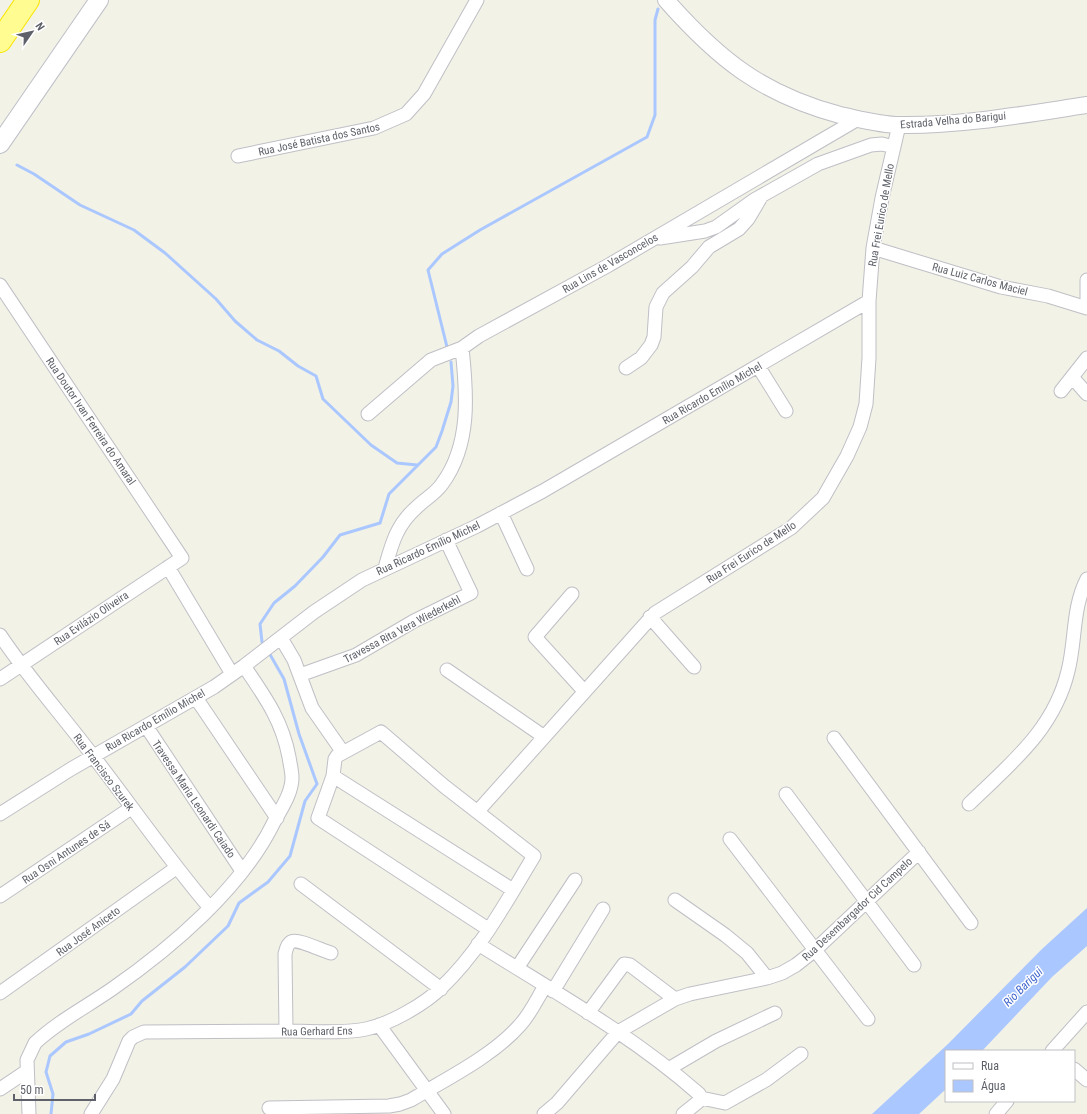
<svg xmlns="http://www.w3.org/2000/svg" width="1087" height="1114" viewBox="0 0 1087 1114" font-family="'Roboto Condensed',sans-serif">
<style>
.water{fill:#aac7ff}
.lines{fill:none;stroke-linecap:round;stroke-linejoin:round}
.stream{stroke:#aac7ff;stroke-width:3}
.minor-casing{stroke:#bfbfc6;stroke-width:15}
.tertiary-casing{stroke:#bfbfc6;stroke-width:18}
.secondary-casing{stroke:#bfc1c9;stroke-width:20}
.motorway-casing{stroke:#f9e400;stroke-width:24}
.minor{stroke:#fff;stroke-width:13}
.tertiary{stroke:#fff;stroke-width:16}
.secondary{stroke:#fff;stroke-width:18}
.motorway{stroke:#fffc91;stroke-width:22}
.labels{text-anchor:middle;stroke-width:3;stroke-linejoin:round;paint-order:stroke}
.street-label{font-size:11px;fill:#5e6169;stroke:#fff}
.water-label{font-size:12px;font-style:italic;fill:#4166ce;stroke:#fff}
</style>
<rect width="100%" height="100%" fill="#f2f2e7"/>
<path class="water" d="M1087 908V946L1052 977 982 1051H946V1089L919 1114H872L948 1044 1042 949Z"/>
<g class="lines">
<path class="stream" d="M17 165 34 174 80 205 134 230 165 253 216 299 235 321 257 340 279 351 298 366 316 376 323 399 371 445 397 463 417 465
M447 347 428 270 442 254 480 230 647 137 655 115V20L658 9
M265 646 262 642 260 624 274 603 295 586 323 557 340 535 380 523 389 494 436 447 442 431 451 402 453 386 451 362
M51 1114 53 1094 46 1072 50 1056 66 1042 89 1034 131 1014 142 1001 185 967 228 926 239 903 268 882 290 856 305 801 317 784 299 734 284 679 268 651"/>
<g class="minor-casing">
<path id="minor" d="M238 156 374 128 406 114 424 94 477 0
M660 238 705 231 716 227 754 200 818 164 871 145 882 144 894 147
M873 248 1001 287 1048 296 1087 308
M1087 280V301
M0 285 182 558 0 679
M758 366 786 411
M626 368 641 358 651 345 654 337 656 307 663 293 692 267 709 247 739 229 748 219 761 197
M1072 377 1087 394
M1061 391 1087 358
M368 414 431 360 462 348 479 336 609 265 858 119
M501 513 527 569
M168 567 232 674
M385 568C392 543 397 524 417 507 425 499 435 494 442 484 471 445 467 394 462 348
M572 594 535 637 584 691
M650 617 694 667
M0 635C28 677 62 715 93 756 132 806 168 859 210 908
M281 638 294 660 312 708 342 751
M447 670 543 736
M300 675 356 655 414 621 471 593 446 540
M196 698 277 818
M146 726 242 871
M834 738 971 923
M333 776 513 890
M786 794 914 965
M969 804C1010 764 1054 730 1068 671 1076 640 1072 608 1087 579
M478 811 655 613 791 528 823 498 847 456 860 427 866 404 869 358V301L873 248 882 198 899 125
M0 814 71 769 214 687 244 666 314 612 362 580 477 526 543 491 869 301
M730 839 868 1019
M301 884 441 989
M0 896 131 808
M675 900 725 935 747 953 767 978
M478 944C553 991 632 1035 699 1094L701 1098 698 1102 683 1114
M517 968 575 880
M553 991 603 909
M0 993 176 868
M588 1013 624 964 630 965 675 999
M379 1025 444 1114
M286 1031 285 954C286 950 287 944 291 942 297 938 323 951 331 953
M1052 1051 1087 1012
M670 1068 716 1041 775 1013
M1074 1069 1087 1080
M0 1089 27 1071
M701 1098 725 1103 766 1080 801 1054
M269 1108 389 1106 400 1104 411 1100C446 1079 493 1056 520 1025 531 1013 537 999 545 986
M29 1114 27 1060 35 1043C57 1022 86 1007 112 989 171 948 242 888 274 822 281 809 292 793 292 778 292 771 290 764 289 757 282 720 265 697 244 666
M91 1114 113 1079 129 1041 133 1037 144 1032C192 1032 239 1031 287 1031 313 1031 340 1034 366 1029 390 1024 425 1004 442 987 481 950 507 900 534 856L444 786 381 732 337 756 335 759 333 776 318 818 488 929
M544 1114 557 1103 618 1032 675 999 690 994 767 978 782 973 796 965 815 950 919 852
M996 1114 1007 1101"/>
</g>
<g class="tertiary-casing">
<path id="tertiary" d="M666 0C719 60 762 94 840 115 859 119 880 125 900 125 961 126 1027 114 1087 105"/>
</g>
<g class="secondary-casing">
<path id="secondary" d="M0 144 99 0"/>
</g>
<g class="motorway-casing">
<path id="motorway" d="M0 41 28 0"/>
</g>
<use href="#minor" class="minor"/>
<use href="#tertiary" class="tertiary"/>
<use href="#secondary" class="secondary"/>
<use href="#motorway" class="motorway"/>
</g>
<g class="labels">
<g class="street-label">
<text transform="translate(953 120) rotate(-5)" y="4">Estrada Velha do Barigui</text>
<text transform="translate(319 139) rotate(-12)" y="4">Rua José Batista dos Santos</text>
<text transform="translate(881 215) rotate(-80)" y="4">Rua Frei Eurico de Mello</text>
<text transform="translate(610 263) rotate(-30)" y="4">Rua Lins de Vasconcelos</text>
<text transform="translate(980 279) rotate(15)" y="4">Rua Luiz Carlos Maciel</text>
<text transform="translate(712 393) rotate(-30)" y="4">Rua Ricardo Emílio Michel</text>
<text transform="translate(91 421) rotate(56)" y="4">Rua Doutor Ivan Ferreira do Amaral</text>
<text transform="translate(428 548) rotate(-25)" y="4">Rua Ricardo Emílio Michel</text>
<text transform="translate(751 552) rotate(-33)" y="4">Rua Frei Eurico de Mello</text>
<text transform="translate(91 618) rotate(-34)" y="4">Rua Evilázio Oliveira</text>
<text transform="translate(402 629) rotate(-28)" y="4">Travessa Rita Vera Wiederkehl</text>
<text transform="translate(155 720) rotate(-30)" y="4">Rua Ricardo Emílio Michel</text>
<text transform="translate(104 772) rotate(53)" y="4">Rua Francisco Szurek</text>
<text transform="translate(194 799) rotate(56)" y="4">Travessa Maria Leonardi Caiado</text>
<text transform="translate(66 852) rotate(-34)" y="4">Rua Osni Antunes de Sá</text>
<text transform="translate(857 909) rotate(-43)" y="4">Rua Desembargador Cid Campelo</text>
<text transform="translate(88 931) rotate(-36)" y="4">Rua José Aniceto</text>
<text transform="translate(317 1031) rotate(-1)" y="4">Rua Gerhard Ens</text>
</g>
<g class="water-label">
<text transform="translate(1023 987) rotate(-45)" y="4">Rio Barigui</text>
</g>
</g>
<rect x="945" y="1050" width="130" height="52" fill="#ffffff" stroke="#bfc0c3"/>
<rect x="953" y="1063" width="20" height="6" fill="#ffffff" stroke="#bfc0c3"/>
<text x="981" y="1070" font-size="12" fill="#5e6169">Rua</text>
<rect x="953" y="1080" width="20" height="12" fill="#aac7ff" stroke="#bfc0c3"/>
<text x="981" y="1090" font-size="12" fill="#5e6169">Água</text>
<g transform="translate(32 32) rotate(56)" stroke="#ffffff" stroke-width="3" paint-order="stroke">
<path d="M0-3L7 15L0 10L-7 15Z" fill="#5e6169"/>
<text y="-6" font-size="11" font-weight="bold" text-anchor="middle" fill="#5e6169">N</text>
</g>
<path d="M14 1094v6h81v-6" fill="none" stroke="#5e6169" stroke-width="2"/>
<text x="20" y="1094" font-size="12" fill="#5e6169" stroke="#ffffff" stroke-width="3" paint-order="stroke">50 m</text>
</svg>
